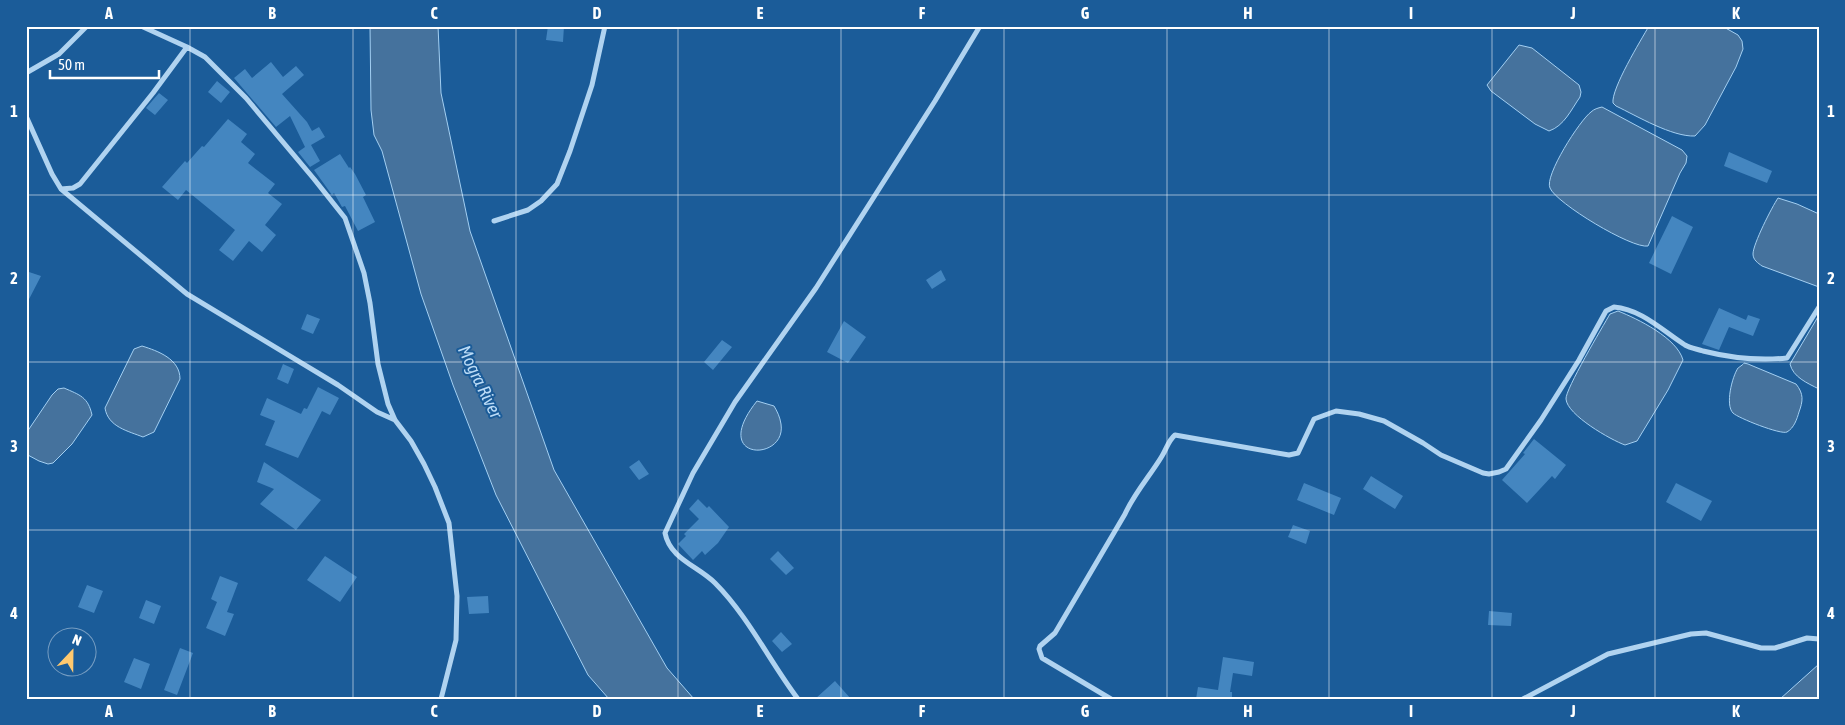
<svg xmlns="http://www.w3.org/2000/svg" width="1845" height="725" viewBox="0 0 1845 725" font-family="'Asap Condensed',sans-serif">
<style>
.water{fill:#45729d;stroke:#a3cff2}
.building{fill:#4486c0}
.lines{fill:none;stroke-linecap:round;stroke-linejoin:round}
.street{stroke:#b0d3f0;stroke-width:5}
.grid{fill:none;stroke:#fff;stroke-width:1;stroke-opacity:0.55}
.labels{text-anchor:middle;stroke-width:4;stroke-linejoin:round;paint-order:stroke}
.water-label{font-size:18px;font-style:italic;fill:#bcdcf7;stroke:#1b5c99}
.neatline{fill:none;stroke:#fff;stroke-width:2}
.grid-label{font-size:16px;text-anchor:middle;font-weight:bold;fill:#fff}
</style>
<rect width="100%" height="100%" fill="#1b5c99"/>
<path class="water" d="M370 26H438L441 93 470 231 554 470 667 668 694 699H609L588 675 496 495 453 385 421 294 382 151 374 135 371 110Z
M1649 26H1722L1738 35 1742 41 1743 49 1736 67 1705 125 1695 136C1672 137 1637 116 1616 106L1613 103C1611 89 1641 40 1649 26Z
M1519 45 1532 48 1579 85 1581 92 1580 97C1571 110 1564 126 1549 131L1535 124 1491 91 1487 85Z
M1602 107 1682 150 1687 156 1686 163 1680 173 1648 246C1632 249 1556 203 1550 188 1544 176 1580 120 1591 112 1594 109 1598 108 1602 107Z
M1778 198 1797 204 1819 214V287L1762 266C1758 263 1753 260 1753 254 1753 244 1772 207 1778 198Z
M1618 311C1638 319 1677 338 1683 360L1668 390 1637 441 1625 445C1611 440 1567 415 1566 399 1565 390 1603 326 1610 314Z
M1819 315V389C1807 383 1793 377 1790 364Z
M142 346C158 351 180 359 180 379L154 432 143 437C128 431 108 427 105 408L134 349Z
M1744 363 1748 364 1796 384C1804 394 1803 401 1799 412 1797 419 1794 428 1787 432 1781 435 1738 418 1733 413 1725 405 1732 377 1738 368 1738 368 1744 364 1744 363Z
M64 388C80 395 88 397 92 415L72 444 53 463 48 464 39 461 26 454 27 432 52 395 58 389Z
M757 401 774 406C777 411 780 417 781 424 787 462 708 462 757 401Z
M1819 664V699H1780Z"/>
<path class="building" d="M548 26H564L563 42 546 40Z
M271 62 283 77 296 66 304 75 282 94 307 122 312 131 319 127 325 137 311 145 320 161 310 167 298 152 305 147 290 116 276 127 234 78 245 69 252 78Z
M217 81 230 92 221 103 208 92Z
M159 93 168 100 155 115 146 108Z
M228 119 247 134 241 142 255 154 248 163 275 184 268 193 282 204 265 225 276 235 262 252 249 241 233 261 219 250 235 230 186 190 178 200 162 187 185 161 187 163 202 146 204 147Z
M1729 152 1772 171 1767 183 1724 166Z
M340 154 349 168 350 167 355 174 366 195 363 197 375 222 358 231 345 206 342 207 334 193 332 195 314 170Z
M1672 216 1693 227 1671 274 1649 263Z
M941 270 946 280 932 289 926 280Z
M26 271 41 276 26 305Z
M1719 308 1746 320 1748 315 1760 319 1753 336 1729 327 1719 350 1702 344Z
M307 314 320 319 313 334 301 329Z
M844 321 866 337 848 363 827 352Z
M722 340 732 347 713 370 704 362Z
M283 364 294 369 288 384 277 379Z
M318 387 339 398 330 415 322 411 298 458 265 445 275 421 260 415 267 398 301 414 304 408 307 409Z
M1534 439 1566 465 1555 479 1552 476 1527 503 1502 480 1525 454 1523 453Z
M639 460 649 474 639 480 629 467Z
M264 462 321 500 296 530 260 504 274 489 257 482Z
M1371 476 1403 496 1395 509 1363 489Z
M1304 483 1341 498 1334 515 1297 500Z
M1676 483 1712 501 1701 521 1666 502Z
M698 499 707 508 709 506 729 527 718 543 705 555 702 551 693 560 678 544 686 536 684 534 699 519 689 509Z
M1293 525 1310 531 1306 544 1288 537Z
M778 551 794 568 786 575 770 559Z
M325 556 357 577 340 602 307 580Z
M220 576 238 583 227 612 234 614 225 636 206 628 217 602 211 599Z
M87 585 103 591 94 613 78 607Z
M488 596 489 613 469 614 467 597Z
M146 600 161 606 154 624 139 618Z
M1489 611 1512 613 1511 626 1488 625Z
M781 632 792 644 782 652 772 641Z
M180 648 193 653 177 695 164 690Z
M1223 657 1254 662 1252 676 1233 673 1230 692H1232V699H1196L1198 687 1218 690Z
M134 658 150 664 141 689 124 682Z
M835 681 851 699H815Z"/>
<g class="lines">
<path class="street" d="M141 26 187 47 205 57 246 98 314 179 345 218 364 273 370 303 378 364 388 404 395 420 411 441 424 464 435 487 449 523 457 596 456 640 441 699
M26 73 59 54 87 26
M26 116 52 174 61 189 187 294 338 385 377 412 395 420
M61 189 73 188 80 184 153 93 187 47
M494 221 528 210 541 201 557 184 570 151 592 85 605 26
M798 699C770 662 748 616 715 583 698 566 670 559 665 533L693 473 735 402 816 288 935 101 980 26
M1111 699 1042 658 1039 649 1040 646 1055 633 1125 514C1135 492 1150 476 1162 456 1167 448 1168 441 1175 435L1289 455 1298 453 1314 419 1336 411 1359 414 1384 421 1423 443 1441 455 1483 473 1489 474 1499 472 1506 469 1541 420 1579 360 1606 311 1614 307C1641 309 1663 331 1685 345 1690 348 1697 349 1703 351 1731 358 1758 361 1787 358L1819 307
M1523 699 1608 654 1691 634 1706 633 1761 648H1775L1807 638 1819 639"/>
</g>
<path class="grid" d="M190 26V699M353 26V699M516 26V699M678 26V699M841 26V699M1004 26V699M1167 26V699M1329 26V699M1492 26V699M1655 26V699M26 195H1819M26 362H1819M26 530H1819"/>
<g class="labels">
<g class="water-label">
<text transform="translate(480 382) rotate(64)" y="6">Mogra River</text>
</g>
</g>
<rect width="1845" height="725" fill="none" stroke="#1b5c99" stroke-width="55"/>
<g transform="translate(72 652) rotate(22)"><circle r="24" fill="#1b5c99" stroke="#769dc2"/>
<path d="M0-4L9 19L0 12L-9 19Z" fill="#ffc96f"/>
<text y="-8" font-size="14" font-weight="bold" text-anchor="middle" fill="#ffffff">N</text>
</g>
<path d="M50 70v8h109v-8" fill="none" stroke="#ffffff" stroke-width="2.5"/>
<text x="58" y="70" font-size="15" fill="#ffffff" stroke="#1b5c99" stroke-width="4" paint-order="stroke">50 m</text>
<rect x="28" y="28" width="1790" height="670" class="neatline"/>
<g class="grid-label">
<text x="109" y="19">A</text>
<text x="272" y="19">B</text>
<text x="434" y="19">C</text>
<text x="597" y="19">D</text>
<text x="760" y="19">E</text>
<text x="922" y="19">F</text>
<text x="1085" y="19">G</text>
<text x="1248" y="19">H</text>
<text x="1411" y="19">I</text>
<text x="1573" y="19">J</text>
<text x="1736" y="19">K</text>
<text x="14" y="117">1</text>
<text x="1831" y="117">1</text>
<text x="14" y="284">2</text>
<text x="1831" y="284">2</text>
<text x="14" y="452">3</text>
<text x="1831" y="452">3</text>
<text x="14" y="619">4</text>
<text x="1831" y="619">4</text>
<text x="109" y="717">A</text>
<text x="272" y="717">B</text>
<text x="434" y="717">C</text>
<text x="597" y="717">D</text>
<text x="760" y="717">E</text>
<text x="922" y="717">F</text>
<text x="1085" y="717">G</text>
<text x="1248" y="717">H</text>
<text x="1411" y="717">I</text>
<text x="1573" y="717">J</text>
<text x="1736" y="717">K</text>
</g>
</svg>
